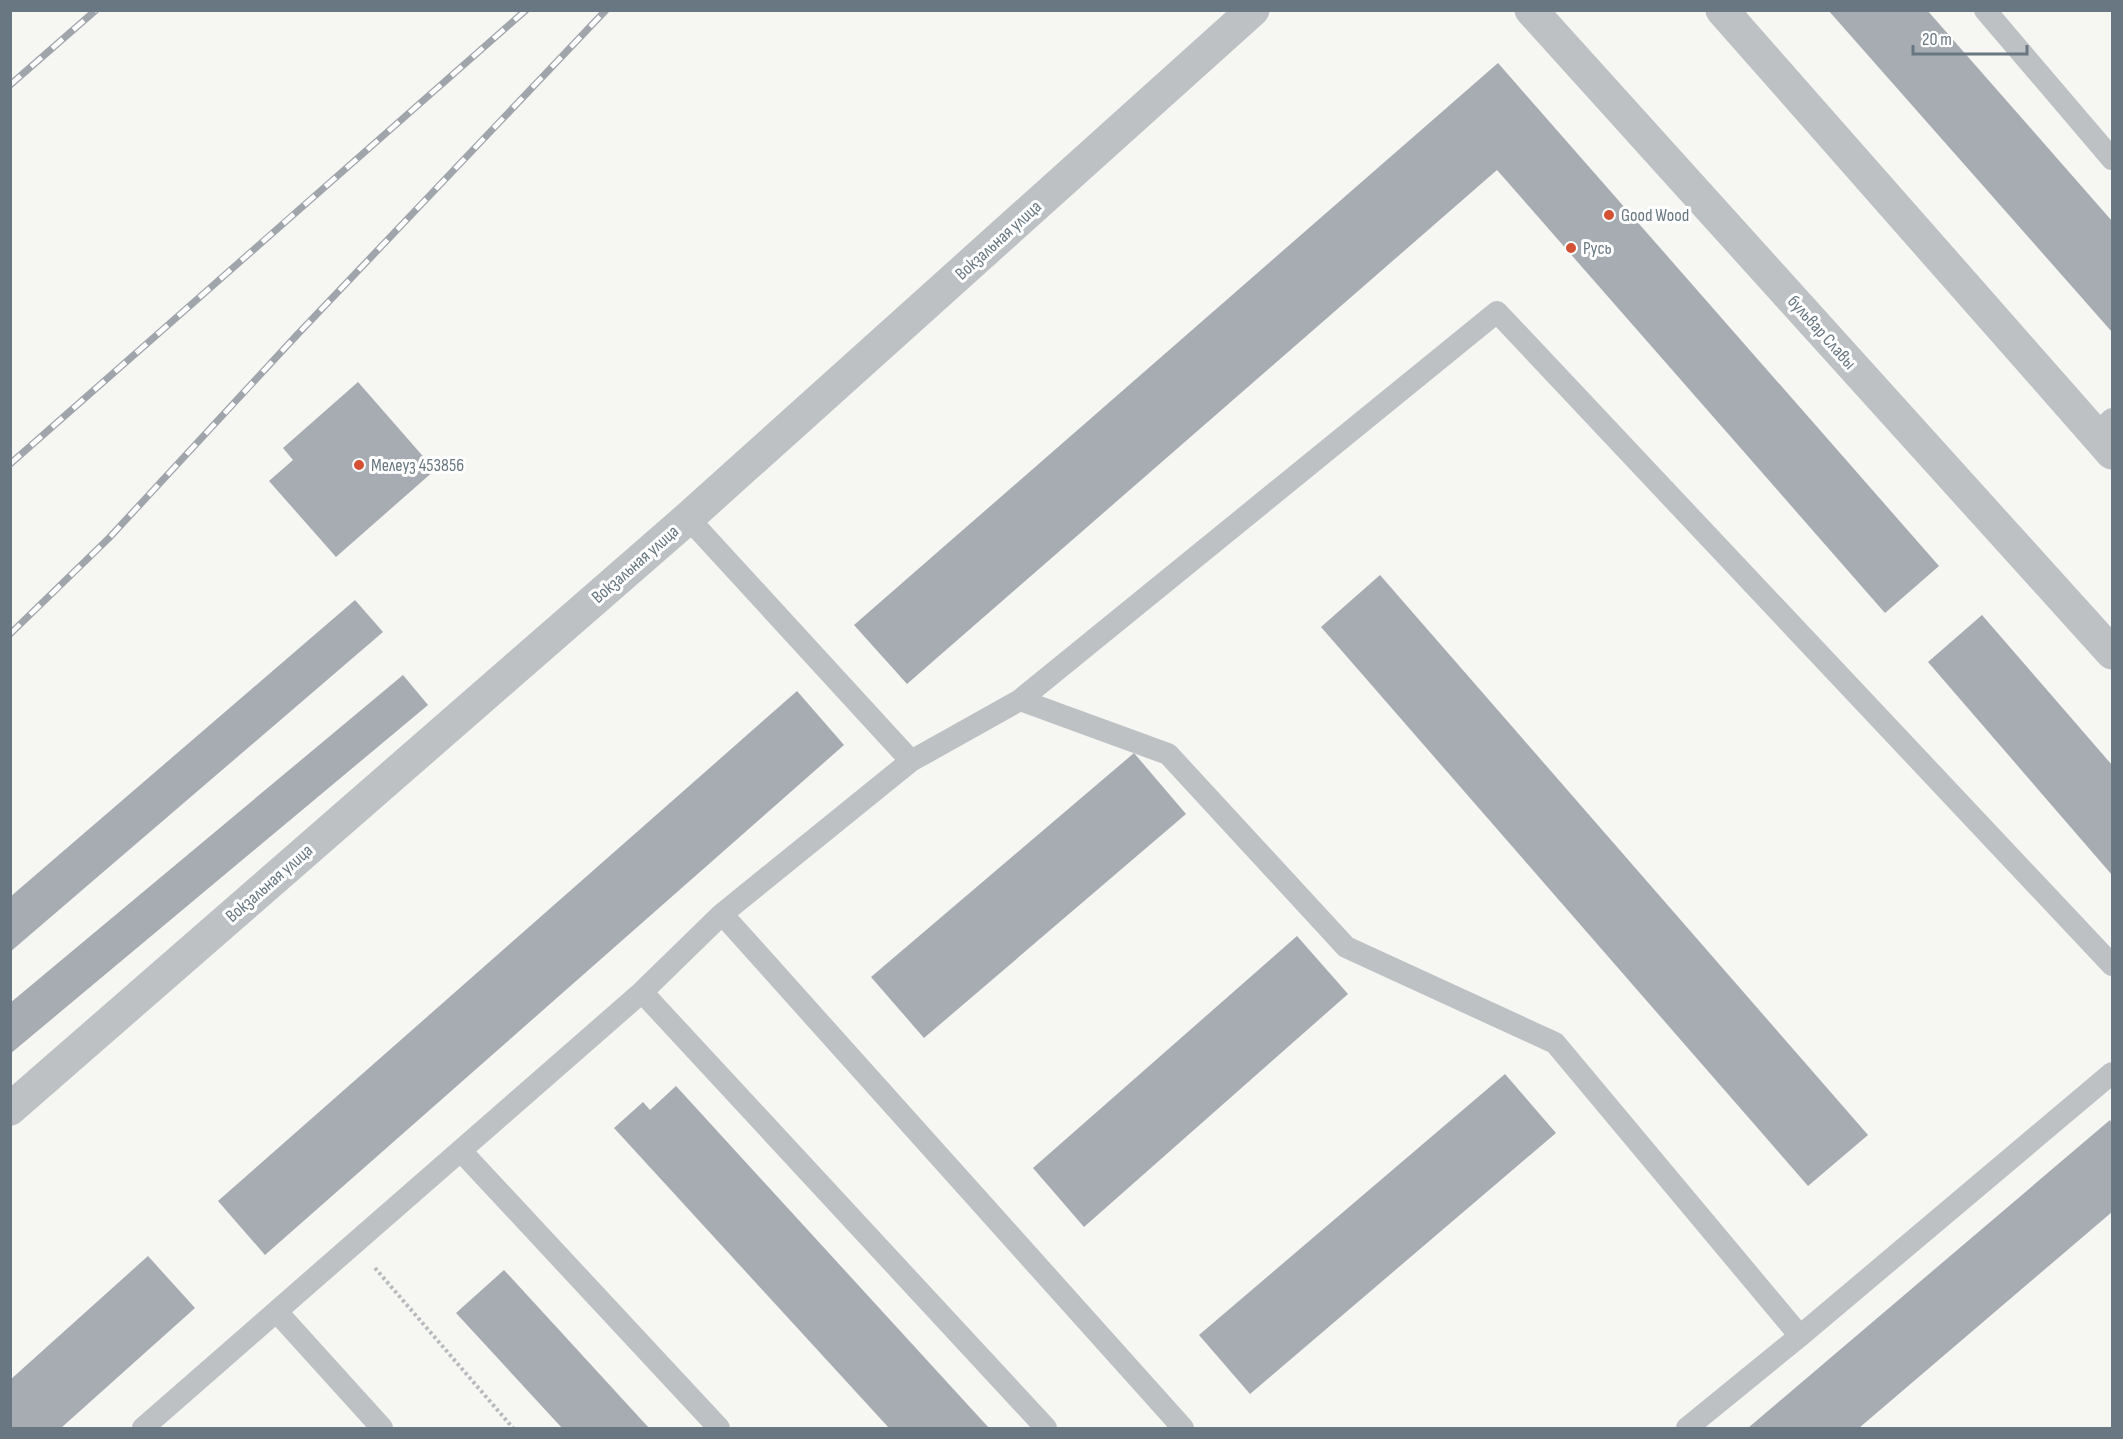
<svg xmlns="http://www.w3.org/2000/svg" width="2123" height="1439" viewBox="0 0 2123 1439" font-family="'Sofia Sans Condensed',sans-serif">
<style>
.building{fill:#a6acb1}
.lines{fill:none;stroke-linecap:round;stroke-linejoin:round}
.path{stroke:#b7babc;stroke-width:4;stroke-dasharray:3 3;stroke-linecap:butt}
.service{stroke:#bdc1c4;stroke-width:22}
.tertiary{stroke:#bdc1c4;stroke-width:33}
.rail-casing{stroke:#9fa5aa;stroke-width:7}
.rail{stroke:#fff;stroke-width:4.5;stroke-dasharray:14;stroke-linecap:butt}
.poi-dot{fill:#d45135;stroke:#fff;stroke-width:2}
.labels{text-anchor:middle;stroke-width:6;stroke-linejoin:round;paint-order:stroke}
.poi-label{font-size:18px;fill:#687781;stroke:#fff;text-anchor:start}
.street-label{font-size:18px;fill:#687781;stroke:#fff}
</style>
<rect width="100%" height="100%" fill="#f6f6f3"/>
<path class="building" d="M1828 10H1927L1969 58 2112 221V332Z
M1498 63 1939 566 1885 613 1497 170 907 684 854 625Z
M358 382 435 470 336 557 269 481 293 460 283 448Z
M1380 575 1868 1135 1808 1186 1321 627Z
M355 600 383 632 10 952V897Z
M1982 615 2112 765V875L1928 662Z
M403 675 428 705 10 1054V1003Z
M797 691 844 745 265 1255 218 1201Z
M1134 753 1186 814 924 1038 871 977Z
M1297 936 1348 994 1084 1227 1033 1168Z
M1505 1074 1556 1133 1250 1394 1199 1335Z
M676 1086 989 1428H889L614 1128 643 1102 650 1110Z
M2110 1120 2112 1124V1212L1859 1428H1748Z
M148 1256 195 1308 61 1428H10V1380Z
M504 1270 649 1428H562L456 1313Z"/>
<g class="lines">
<path class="path" d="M375 1268 513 1428"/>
<path class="service" d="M1985 10 2112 159
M2096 434 2112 419
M688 518 911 761 1020 700 1497 312 2112 965
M1020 700 1168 754 1346 947 1555 1043 1800 1336
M722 914 1183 1428
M642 992 1046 1428
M461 1151 719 1428
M277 1312 382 1428
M143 1428 642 992 722 914 911 761
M1687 1428 1800 1336 2112 1073"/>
<path class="tertiary" d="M1531 10 2112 653
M1722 10 2112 453
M10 1109 688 518 1253 10"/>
<g class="rail-casing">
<path id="rail" d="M10 85 96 10
M10 464 526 10
M10 634 109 538 296 336 606 10"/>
</g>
<use href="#rail" class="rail"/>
</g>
<g class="poi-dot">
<circle cx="1609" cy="215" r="6"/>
<circle cx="1571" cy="248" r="6"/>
<circle cx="359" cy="465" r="6"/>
</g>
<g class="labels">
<g class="poi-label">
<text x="1621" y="221">Good Wood</text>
<text x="1583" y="254">Русь</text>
<text x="371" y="471">Мелеуз 453856</text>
</g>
<g class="street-label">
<text transform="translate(998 240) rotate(-42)" y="6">Вокзальная улица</text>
<text transform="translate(1822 332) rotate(48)" y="6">бульвар Славы</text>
<text transform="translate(635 564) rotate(-41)" y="6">Вокзальная улица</text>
<text transform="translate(269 883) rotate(-41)" y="6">Вокзальная улица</text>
</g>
</g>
<rect width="2123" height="1439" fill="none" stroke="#687781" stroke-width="24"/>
<path d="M1913 45v9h114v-9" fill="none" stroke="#687781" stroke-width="3"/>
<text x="1922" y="45" font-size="18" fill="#687781" stroke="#ffffff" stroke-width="4.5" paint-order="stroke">20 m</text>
</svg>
